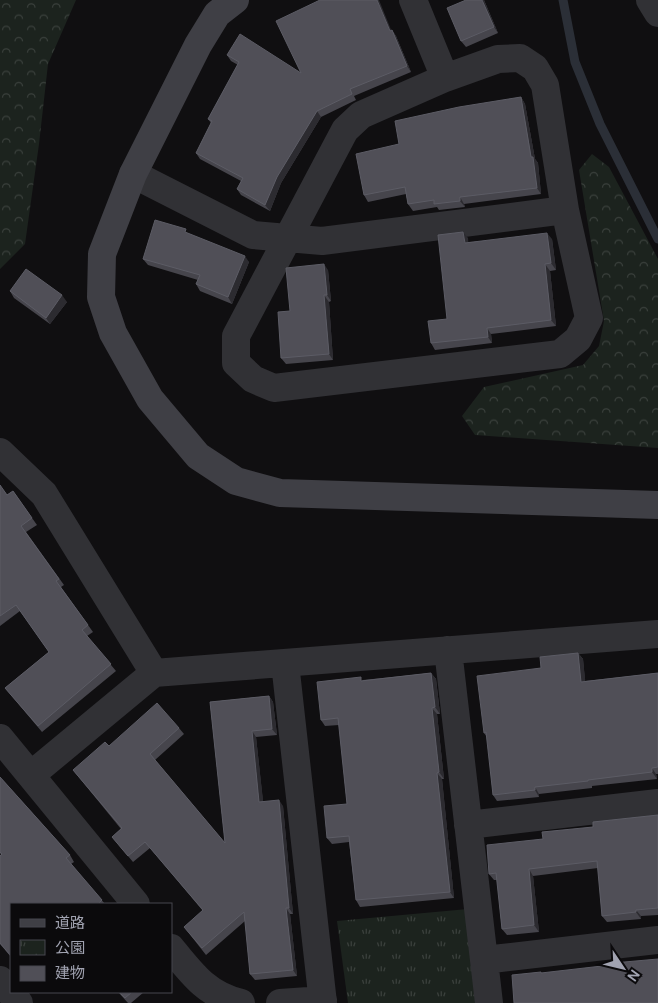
<svg xmlns="http://www.w3.org/2000/svg" width="658" height="1003" viewBox="0 0 658 1003" font-family="'DM Sans','Noto Sans JP',sans-serif">
<style>
.forest{fill:url(#forest-crowns)}
.park{fill:url(#park-tufts)}
.lines{fill:none;stroke-linecap:round;stroke-linejoin:round}
.stream{stroke:#2b2f37;stroke-width:9}
.street{stroke:#313135;stroke-width:28}
.secondary{stroke:#3f3f45;stroke-width:28}
.wall{fill:#46454c}
.shaded-wall{fill:#2c2b30}
.building{fill:#504f57;stroke:#5c5c65}
</style>
<defs>
<pattern id="forest-crowns" width="20" height="18" patternUnits="userSpaceOnUse" patternTransform="scale(1.25)"><rect width="20" height="18" fill="#1c231e"/><path d="M2 6a3 3 0 1 1 6 0M12 15a3 3 0 1 1 6 0" fill="none" stroke="#3a403c"/></pattern>
<pattern id="park-tufts" width="24" height="20" patternUnits="userSpaceOnUse" patternTransform="scale(1.25)"><rect width="24" height="20" fill="#1c231e"/><path d="M3 7l-1-3M5 7V3M7 7l1-3M15 17l-1-3M17 17v-4M19 17l1-3" fill="none" stroke="#3a403c"/></pattern>
</defs>
<rect width="100%" height="100%" fill="#100f11"/>
<path class="forest" d="M0 0H76L48 64 39 144 25 244 0 269Z
M592 154 609 167 658 259V448L475 435 462 416 484 387 583 365 599 346 604 321 579 170Z"/>
<path class="park" d="M468 909 477 1003H348L337 921Z"/>
<g class="lines">
<path class="stream" d="M563 0 575 62 600 124 658 239"/>
<path class="street" d="M413 0 445 78
M650 0 658 13
M520 58 535 68 545 85 565 210 589 318 578 339 560 354 274 388 253 379 236 363V336L345 130 361 115 445 78 498 59Z
M133 174 253 235 322 241 565 210
M0 452 44 494 154 673
M448 650 489 1003
M285 663 323 1003
M0 738 136 904
M31 775 154 673 658 634
M468 825 658 803
M171 948C192 974 207 995 241 1003
M484 960 658 940
M0 980 19 1003
M280 1003 323 1000"/>
<path class="secondary" d="M235 0 217 14 198 45 133 174 102 254 101 297 113 333 150 399 198 456 236 481 280 493 658 505"/>
</g>
<path class="wall" d="M484 0 498 33 466 47 461 41Z
M392 30 396 36 411 72 354 96 356 100 321 117 281 183 270 211 241 195 237 189 241 181 200 159 196 153 211 123 208 119 238 65 231 61 227 55 301 73Z
M521 97 525 104 535 159 538 163 541 194 464 204 465 207 439 210 437 207 413 211 408 204 406 194 368 202 364 195 399 144Z
M190 234 249 262 232 304 200 291 196 284 198 280 148 265 143 259Z
M468 238V242L552 239 556 270 550 271 556 326 491 334 492 343 435 350 431 343 447 319Z
M328 270 331 301 329 302 333 360 286 364 281 358 290 311Z
M10 291 67 302 50 324 14 298Z
M0 485 7 495 13 491 37 525 26 532 64 585 61 587 93 632 87 636 116 671 42 732 10 694 5 688 49 652 20 611 0 626Z
M578 653 583 659 585 681 658 673V774H656L657 779 592 786V788L539 794V797L497 801 493 795 487 737 484 733 541 668Z
M431 673 436 679 440 714H437L444 779H442L454 898 360 907 356 900 349 842 332 844 327 838 347 804 339 725 325 726 321 720 363 680Z
M269 696 273 702 277 735 256 737 263 802 283 806 293 914H290L297 976 255 980 250 974 245 921 206 955 184 927 203 911 150 848 133 862 112 837 121 829 73 770 109 746 179 728 184 734 155 760 225 843 210 702Z
M0 777 70 855 74 862 71 864 105 904H11V957L0 944V856L1 855 0 853Z
M658 815V915L641 916V919L607 922 602 916 598 868 533 876 539 932 507 935 502 929 497 880H494L489 874 543 839 593 827Z
M118 992H144L131 1003H128Z"/>
<path class="shaded-wall" d="M377 0H379L394 37 390 31Z
M482 0H484L498 33 494 27Z
M392 30 396 36 411 72 407 66Z
M521 97 525 104 535 159 538 163 541 194 537 188Z
M317 111 321 117 281 183 270 211 265 205 277 177Z
M460 197 464 204 465 207 460 201Z
M463 232 468 238 469 249 465 243Z
M547 233 552 239 556 270 551 263Z
M245 256 249 262 232 304 228 297Z
M324 264 328 270 331 301 327 295Z
M545 264 550 271 556 326 551 320Z
M62 295 67 302 50 324 46 318Z
M324 295 329 302 333 360 329 354Z
M487 328 491 334 492 343 488 337Z
M578 653 583 659 586 688 581 682Z
M431 673 436 679 440 714 435 707Z
M269 696 273 702 277 735 272 729Z
M432 708 437 714 444 779 439 772Z
M252 731 256 737 264 809 259 802Z
M652 768 656 774 657 779 652 772Z
M437 773 442 779 454 898 450 892Z
M535 787 539 794V797L535 790Z
M279 800 283 806 293 914 289 908Z
M529 869 533 876 539 932 534 925Z
M286 908 290 914 297 976 293 970Z
M636 910 641 916V919L636 912Z"/>
<path class="building" d="M320 0H377L390 31 392 30 407 66 350 89 352 94 317 111 277 177 265 205 237 189 243 178 196 153 212 121 208 119 239 62 227 55 240 34 301 73 276 21Z
M466 0H482L494 27 461 41 447 8Z
M521 97 531 157H533L537 188 460 197V201L434 204V200L408 204 405 187 364 195 356 154 399 144 395 121 459 107Z
M155 220 186 229 185 232 245 256 228 297 196 284 200 275 143 259Z
M463 232 465 243 547 233 551 263 545 264 551 320 487 328 488 337 431 343 428 321 447 319 438 235Z
M324 264 327 295H324L329 354 281 358 278 312 290 311 286 268Z
M26 269 62 295 46 318 10 291Z
M0 485 7 495 13 491 32 518 21 526 59 579 56 581 88 625 82 630 111 664 38 726 5 688 49 652 16 605 0 616Z
M578 653 581 682 658 673V767L652 768V772L588 780V781L535 787V790L493 795 486 732 484 733 477 676 541 668 540 657Z
M431 673 435 707 432 708 439 772 437 773 450 892 356 900 349 836 327 838 324 806 347 804 338 718 321 720 317 682 361 677V681Z
M269 696 272 729 252 731 259 802 279 800 289 908H286L293 970 250 974 244 912 202 948 184 927 203 910 145 842 128 856 112 837 122 828 73 770 105 742 109 746 157 703 179 728 150 754 225 843 210 702Z
M0 777 70 855 66 858 102 900 98 904H11V956L0 943V856L2 854 0 852Z
M658 815V908L636 910V912L602 916 597 861 529 869 534 925 502 929 496 873 489 874 487 845 543 839 542 832 593 827V822Z
M658 959V1003H514L512 975 541 972V973L602 966V964Z
M119 992H132L125 998Z"/>
<rect x="10" y="903" width="162" height="90" fill="#0b0a0c" stroke="#47474e"/>
<rect x="20" y="919" width="25" height="8" fill="#3f3f45" stroke="#47474e"/>
<text x="55" y="928" font-size="15" fill="#a1a3b1">道路</text>
<rect x="20" y="940" width="25" height="15" fill="url(#park-tufts)" stroke="#47474e"/>
<text x="55" y="953" font-size="15" fill="#a1a3b1">公園</text>
<rect x="20" y="966" width="25" height="15" fill="#504f57" stroke="#47474e"/>
<text x="55" y="978" font-size="15" fill="#a1a3b1">建物</text>
<g transform="translate(623 968) rotate(125)" stroke="#0b0a0c" stroke-width="4" paint-order="stroke">
<path d="M0-4L9 19L0 12L-9 19Z" fill="#a1a3b1"/>
<text y="-8" font-size="14" font-weight="bold" text-anchor="middle" fill="#a1a3b1">N</text>
</g>
</svg>
